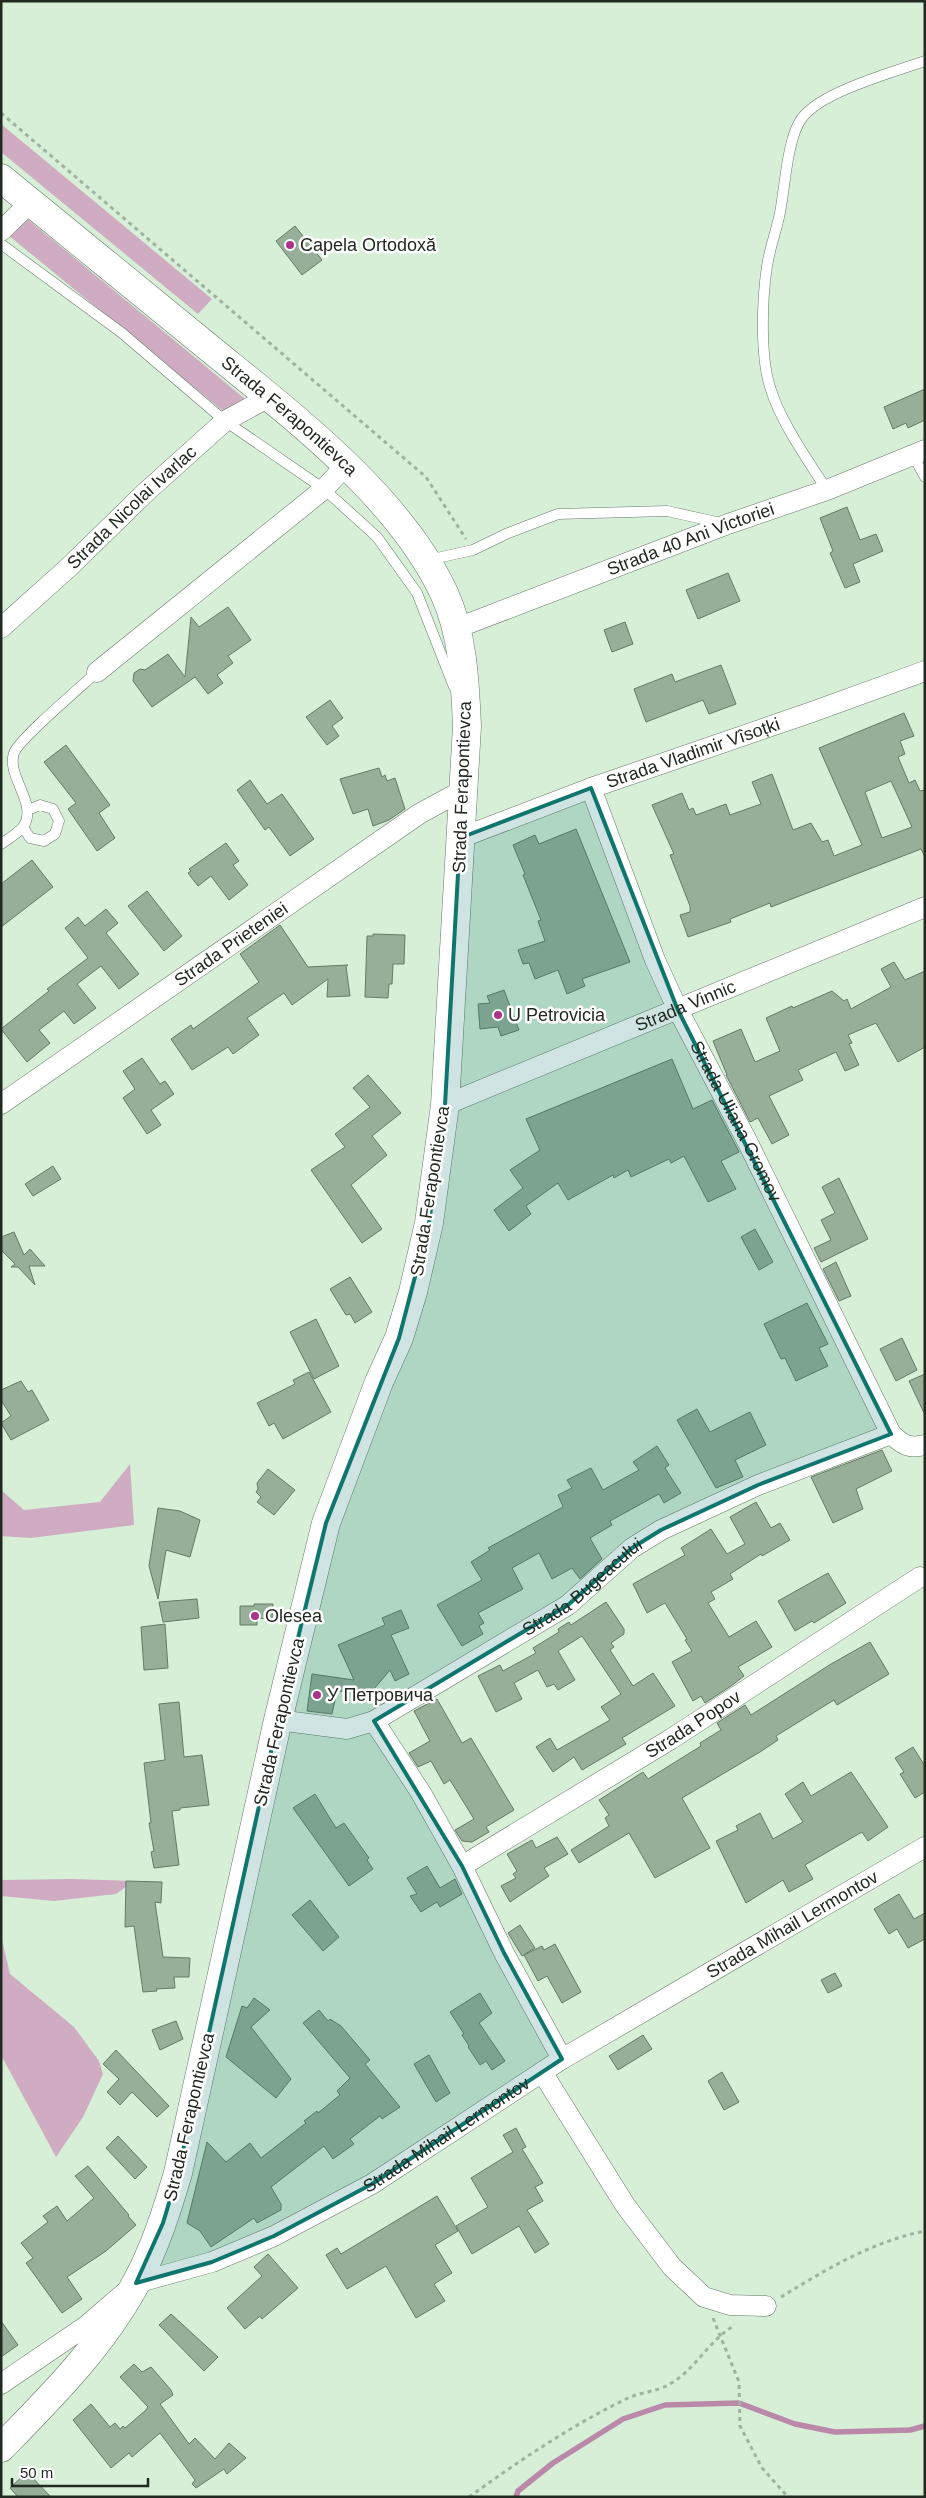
<svg xmlns="http://www.w3.org/2000/svg" width="926" height="2498" viewBox="0 0 926 2498" font-family="Helvetica,sans-serif">
<style>
.green{fill:#cfacc2}
.lines{fill:none;stroke-linecap:round;stroke-linejoin:round}
.stream{stroke:#ba88a8;stroke-width:5.5}
.building{fill:#97ae98;stroke:#657a65;fill-rule:evenodd}
.service-casing{stroke:#657a66;stroke-width:11}
.minor-casing{stroke:#657a66;stroke-width:21}
.secondary-casing{stroke:#657a66;stroke-width:29}
.path{stroke:#a0b2a0;stroke-width:3;stroke-dasharray:4 4;stroke-linecap:butt}
.service{stroke:#fff;stroke-width:10}
.minor{stroke:#fff;stroke-width:20}
.secondary{stroke:#fff;stroke-width:28}
.marked{fill:#0f766e;fill-opacity:0.2;stroke:#0f766e;stroke-width:4;stroke-linejoin:round}
.poi-dot{fill:#ab338a;stroke:#fff;stroke-width:2}
.labels{text-anchor:middle;stroke-width:5;stroke-linejoin:round;paint-order:stroke}
.poi-label{font-size:18px;fill:#212a21;stroke:#fff;text-anchor:start}
.street-label{font-size:18px;fill:#212a21;stroke:#fff}
</style>
<rect width="100%" height="100%" fill="#d7eed7"/>
<path class="green" d="M1 124 212 299 198 314 1 152Z
M25 217 244 398 242 403 228 415 8 235Z
M130 1464 134 1525 31 1538 1 1536V1490L24 1510 100 1502Z
M72 1879 134 1881 116 1894 54 1901 1 1896V1880Z
M1 1936 10 1974 74 2027 99 2061 103 2074 83 2117 56 2157 1 2055Z"/>
<g class="lines">
<path class="stream" d="M516 2497 518 2491 553 2463 623 2419 665 2405 739 2403 795 2424 835 2432 910 2430 925 2426"/>
</g>
<path class="building" d="M295 226 322 260 302 275 276 241Z
M925 389V420L908 428 906 423 893 429 884 407Z
M847 507 860 540 876 534 883 551 853 564 860 582 845 588 830 553 833 551 820 518Z
M728 573 740 601 698 619 686 590Z
M228 607 251 640 228 656 233 663 217 675 223 683 208 694 195 677 152 707 133 681 134 673 140 669 145 670 168 654 185 677 191 617 199 627Z
M625 622 633 644 612 652 604 630Z
M721 665 736 704 709 714 703 700 646 722 634 689 672 674 675 682Z
M330 700 343 718 332 726 339 736 327 745 306 717Z
M904 713 914 736 900 741 905 754 898 757 909 783 915 780 920 791 925 790V857L921 849 771 907 770 903 730 919 731 922 688 937 680 915 690 912V906L670 855 674 854 652 805 682 793 689 810 693 808 696 815 726 804 730 815 761 804 752 782 772 774 793 830 811 823 822 842 828 840 834 856 862 845 819 748ZM891 781 912 827 882 838 865 792Z
M66 745 110 805 99 813 115 838 97 851 68 809 76 803 44 762Z
M379 768 382 777 385 775 387 781 395 778 405 809 389 820 373 826 368 809 353 814 340 779Z
M250 780 267 804 282 794 314 839 290 856 269 827 265 830 237 790Z
M576 829 630 962 582 979 585 986 567 994 558 970 535 979 529 963 523 964 518 950 545 941 538 921 541 920 523 875 525 874 513 845 535 835 539 844Z
M226 843 239 861 233 865 248 885 229 900 211 876 198 886 188 873 191 871 189 869Z
M32 860 53 887 1 927V884Z
M147 891 182 936 164 951 128 906Z
M106 909 118 923 106 933 139 974 119 989 101 966 77 984 96 1008 74 1024 64 1011 39 1030 50 1043 27 1062 1 1029 49 991 47 989 88 958 65 928 78 917 85 926Z
M280 925 308 967 348 965 346 966 350 996 327 997 328 979 292 1005 284 993 247 1018 259 1035 233 1054 228 1047 192 1070 171 1039 191 1025 193 1029 259 982 240 954Z
M373 934 405 935 404 964H393L392 984H389L388 998 365 997 367 936H373Z
M894 962 905 980 925 971V1047L898 1062 876 1023 848 1035 852 1043 849 1044 859 1065 845 1071 836 1052 798 1070 803 1080 769 1096 789 1135 772 1144 758 1118 750 1122 726 1075H727L713 1041 741 1029 755 1062 780 1051 766 1018 792 1006 793 1008 832 991 844 1001 847 999 851 1009 891 987 881 969Z
M504 990 519 1030 501 1036 498 1027 480 1029 478 1004 490 1003 487 996Z
M142 1058 160 1084 165 1081 174 1094 151 1110 161 1125 147 1134 123 1098 135 1089 123 1071Z
M672 1059 693 1109 712 1100 736 1146 739 1152 721 1161 736 1189 708 1202 684 1156 671 1163 669 1159 631 1177 628 1170 614 1178 613 1175 568 1200 558 1183 526 1206 531 1214 509 1231 494 1210 523 1188 510 1170 540 1150 526 1119Z
M368 1075 401 1113 372 1136 387 1155 351 1185 382 1229 362 1243 311 1170 345 1147 335 1134 370 1107 353 1088Z
M53 1166 61 1179 33 1196 25 1184Z
M839 1178 868 1239 821 1262 814 1248 831 1240 821 1220 835 1213 822 1187Z
M755 1229 773 1262 759 1270 741 1237Z
M14 1232 24 1255 30 1249 45 1266H29L35 1285 18 1267H11L15 1264 1 1250V1237Z
M836 1262 851 1296 839 1301 823 1269Z
M350 1277 372 1312 355 1323 350 1314 346 1315 330 1289Z
M807 1303 828 1344 819 1348 828 1366 796 1381 785 1358 781 1359 764 1324Z
M316 1319 339 1366 314 1379 290 1332Z
M902 1338 917 1370 896 1381 880 1349Z
M309 1372 331 1412 283 1439 274 1423 269 1426 257 1403 295 1384 293 1380Z
M925 1374V1415L909 1381Z
M21 1381 28 1392 32 1390 49 1420 11 1440 1 1423 11 1416 1 1400V1390Z
M697 1409 710 1432 750 1412 766 1445 735 1460 743 1477 716 1488 677 1420Z
M657 1446 669 1465 665 1468 681 1493 664 1503 659 1494 610 1521 612 1525 590 1538 602 1559 580 1579 572 1568 552 1579 539 1553 512 1568 523 1589 478 1613 484 1623 479 1626 483 1634 462 1646 437 1605 482 1580 471 1562 490 1550 488 1548 563 1507 558 1495 572 1488 567 1480 591 1468 603 1490 639 1470 633 1462Z
M882 1450 892 1471 856 1489 863 1509 833 1523 811 1477Z
M268 1469 295 1490 274 1515 257 1502 261 1497 256 1492 258 1489 257 1483Z
M756 1502 771 1528 780 1523 790 1540 762 1556 761 1554 730 1574 733 1579 711 1592 715 1599 708 1603 729 1637 756 1621 772 1647 738 1667 744 1676 731 1686 705 1703 701 1696 693 1701 672 1662 692 1651 685 1640 687 1639 665 1603 647 1613 633 1584 685 1555 681 1548 711 1529 727 1554 745 1544 730 1517Z
M158 1508 180 1511 200 1520 190 1557 166 1550 158 1599 149 1566Z
M828 1573 846 1603 814 1623 812 1621 795 1631 778 1601Z
M197 1599 199 1618 163 1622 159 1602Z
M606 1602 624 1629V1634L611 1643 614 1647 610 1650 633 1686 653 1673 675 1706 622 1738 626 1744 582 1770 574 1757 553 1772 536 1747 550 1738 557 1750 610 1720 601 1707 621 1694 582 1636 558 1651 575 1680 558 1690 554 1684 547 1687 538 1670 514 1683 522 1699 496 1712 478 1676 500 1665 503 1671 536 1653 533 1648 559 1632 558 1629 569 1622 571 1625Z
M254 1604H273L272 1619 257 1618V1625H240V1606H254Z
M401 1610 409 1628 391 1635 409 1674 395 1681 390 1670 374 1689 371 1688V1693L337 1691 332 1714 307 1711 312 1674 354 1680 338 1645 385 1625 382 1618Z
M165 1624 168 1668 144 1670 141 1627Z
M870 1642 889 1674 837 1705 834 1700 776 1736 778 1740 760 1752 682 1798 710 1848 655 1878 629 1833 579 1863 571 1850 609 1826 605 1818 609 1815 599 1800 643 1772 648 1779 701 1746 700 1743 721 1730 717 1723 745 1705 751 1715 831 1664Z
M437 1699 462 1743 471 1738 514 1810 486 1827 489 1832 472 1842 462 1841 455 1830 474 1819 450 1780 444 1784 431 1761 418 1767 409 1753 430 1741 414 1711Z
M179 1702 184 1757 202 1755 209 1805 180 1808V1810L172 1811 179 1865 154 1868 151 1852 154 1851 149 1823H151L144 1763 165 1760 159 1704Z
M913 1747 925 1766V1792L915 1798 900 1774 904 1772 895 1758Z
M851 1772 888 1827 868 1841 862 1832 805 1865 813 1879 789 1892 783 1880 746 1903 716 1841 738 1830 736 1826 760 1813 773 1839 803 1822 785 1794 803 1782 811 1796Z
M315 1794 336 1828 344 1823 369 1858 367 1860 373 1869 349 1886 293 1808Z
M557 1837 568 1854 544 1868 549 1876 510 1902 501 1886 516 1878 513 1874 517 1871 507 1854 532 1840 536 1848Z
M427 1866 440 1888 455 1879 462 1894 440 1907 437 1902 421 1912 410 1896 417 1894 407 1878Z
M126 1881 162 1882 161 1903 155 1902 163 1957 190 1958 189 1977H174L175 1988 156 1989 157 1991 143 1992 134 1926 125 1927Z
M899 1894 914 1919 925 1913V1939L908 1948 897 1929 889 1934 874 1909Z
M310 1900 339 1937 323 1951 292 1915Z
M520 1925 535 1948 522 1956 508 1933Z
M555 1944 581 1992 562 2003 547 1976 538 1981 524 1955 542 1946 544 1950Z
M835 1973 842 1986 828 1993 821 1980Z
M480 1993 492 2013 479 2023 505 2061 492 2070 486 2061 480 2065 468 2047 469 2046 462 2035 464 2034 450 2012Z
M254 1998 270 2010 251 2027 291 2079 276 2098 226 2057 242 2006 247 2008Z
M319 2010 328 2021 330 2019 341 2026 370 2060 365 2064 400 2107 382 2119 380 2116 350 2139 354 2144 333 2159 324 2146 271 2187 281 2204V2210L257 2223 254 2218 211 2247 200 2231 187 2223 207 2142 226 2162 250 2143 261 2158 306 2123 304 2121 317 2111 318 2113 340 2095 337 2091 350 2078 303 2023Z
M176 2021 183 2039 160 2050 152 2030Z
M643 2035 652 2049 618 2070 609 2056Z
M116 2050 169 2106 157 2117 132 2092 120 2105 107 2092 119 2079 103 2064Z
M429 2055 450 2093 436 2102 414 2064Z
M722 2072 739 2102 724 2110 708 2081Z
M516 2128 526 2147 522 2149 543 2183 535 2187 543 2201 527 2210 549 2244 535 2253 519 2226 472 2254 456 2226 488 2207 471 2178 513 2152 503 2135Z
M118 2136 147 2167 135 2179 106 2148Z
M88 2166 129 2215 128 2216 136 2225 106 2251 67 2277 82 2299 62 2313 26 2263 33 2258 21 2243 48 2222 43 2216 57 2206 67 2221 94 2198 75 2176Z
M437 2196 458 2231 435 2245 452 2273 434 2284 445 2301 416 2318 386 2266 347 2289 326 2255 337 2248 341 2254Z
M268 2254 298 2288 262 2319 260 2316 245 2329 227 2308 262 2276 254 2267Z
M171 2314 218 2357 204 2371 159 2325Z
M1 2321 18 2345 1 2357Z
M134 2364 142 2372 151 2367 171 2390 173 2395 160 2404 189 2444 195 2438 215 2459 229 2443 246 2458 227 2474 224 2469 196 2488 192 2484 195 2480 160 2433 132 2457 129 2453 111 2468 73 2420 91 2404 110 2427 115 2423 120 2429 123 2426 125 2428 146 2410 148 2407 120 2377Z
M27 2472 51 2497H18L10 2488Z"/>
<g class="lines">
<g class="service-casing">
<path id="service" d="M1 244 122 333 225 421 324 489 377 537 417 593 454 687
M913 455 925 477
M827 490C807 459 780 421 770 387 760 355 762 299 767 266 770 246 778 227 781 207 785 184 788 136 802 118 821 92 893 72 925 61
M428 560 473 550 506 534 558 514 667 511 721 523
M23 827 30 838 44 841 55 834 59 821 53 809 40 805 28 810
M1 844C8 839 18 833 23 827 39 804 6 777 14 753 18 740 83 685 97 672"/>
</g>
<g class="minor-casing">
<g id="minor">
<path d="M1 231 31 202"/>
<path id="s1" d="M1 628 68 568 146 492 225 421 269 397"/>
<path id="s2" d="M457 628 728 524 827 490 925 450"/>
<path d="M97 672 324 489 346 465"/>
<path id="s3" d="M591 788 655 960 677 1008 747 1141 891 1434C903 1445 909 1449 925 1445"/>
<path id="s4" d="M460 838 591 788 812 712 925 671"/>
<path id="s5" d="M1 1104 419 814 465 789"/>
<path id="s6" d="M445 1105 925 907"/>
<path id="s7" d="M278 1720 347 1729 374 1721 568 1605 632 1548 661 1530 758 1485 891 1434"/>
<path d="M374 1721 421 1793 462 1866 504 1953 562 2059"/>
<path id="s8" d="M462 1866 671 1739 920 1577"/>
<path d="M542 2072 625 2205 672 2267 704 2297 730 2305 766 2306"/>
<path id="s9" d="M1 2384 86 2326 136 2283 212 2262 274 2236 372 2184 562 2059 925 1847"/>
</g>
</g>
<g class="secondary-casing">
<g id="secondary">
<path id="s10" d="M1 178C70 234 139 291 208 347 291 415 398 495 444 593 463 634 465 681 467 726L445 1105 429 1223 413 1292 399 1338 379 1382 326 1523 278 1720 178 2173C167 2210 155 2248 136 2283 102 2346 51 2397 1 2448"/>
</g>
</g>
<path class="path" d="M1 113 426 477 466 539
M781 2297C825 2270 873 2241 925 2231
M713 2318 739 2382 740 2426 762 2468 788 2497
M469 2497C519 2461 569 2427 624 2400 638 2392 657 2392 670 2384 696 2369 709 2340 735 2325"/>
<use href="#service" class="service"/>
<use href="#minor" class="minor"/>
<use href="#secondary" class="secondary"/>
</g>
<path class="marked" d="M591 788 677 1008 891 1434 758 1485 661 1530 632 1548 568 1605 374 1721 462 1866 504 1953 562 2059 372 2184 274 2236 212 2262 136 2283 163 2223 178 2173 278 1720 326 1523 399 1338 429 1223 445 1105 460 838Z"/>
<g class="poi-dot">
<circle cx="290" cy="245" r="5"/>
<circle cx="498" cy="1015" r="5"/>
<circle cx="255" cy="1616" r="5"/>
<circle cx="317" cy="1695" r="5"/>
</g>
<g class="labels">
<g class="poi-label">
<text x="300" y="251">Capela Ortodoxă</text>
<text x="508" y="1021">U Petrovicia</text>
<text x="265" y="1622">Olesea</text>
<text x="327" y="1701">У Петровича</text>
</g>
<g class="street-label">
<text dy="6" stroke="none"><textPath href="#s10" startOffset="374">Strada Ferapontievca</textPath></text>
<text dy="6" stroke="none"><textPath href="#s1" startOffset="178">Strada Nicolai Ivarlac</textPath></text>
<text dy="6" stroke="none"><textPath href="#s2" startOffset="250">Strada 40 Ani Victoriei</textPath></text>
<text dy="6" stroke="none"><textPath href="#s4" startOffset="248">Strada Vladimir Vîsoțki</textPath></text>
<text transform="translate(462 787) rotate(-88)" y="6">Strada Ferapontievca</text>
<text dy="6" stroke="none"><textPath href="#s5" startOffset="280">Strada Prieteniei</textPath></text>
<text dy="6" stroke="none"><textPath href="#s6" startOffset="260">Strada Vinnic</textPath></text>
<text dy="6" stroke="none"><textPath href="#s3" startOffset="364">Strada Uliana Gromov</textPath></text>
<text transform="translate(430 1191) rotate(-81)" y="6">Strada Ferapontievca</text>
<text dy="6" stroke="none"><textPath href="#s7" startOffset="346">Strada Bugeacului</textPath></text>
<text transform="translate(279 1722) rotate(-77)" y="6">Strada Ferapontievca</text>
<text dy="6" stroke="none"><textPath href="#s8" startOffset="271">Strada Popov</textPath></text>
<text dy="6" stroke="none"><textPath href="#s9" startOffset="920">Strada Mihail Lermontov</textPath></text>
<text transform="translate(189 2117) rotate(-77)" y="6">Strada Ferapontievca</text>
<text dy="6" stroke="none"><textPath href="#s9" startOffset="515">Strada Mihail Lermontov</textPath></text>
</g>
</g>
<rect width="926" height="2498" fill="none" stroke="#212a21" stroke-width="5"/>
<path d="M12 2478v8h136v-8" fill="none" stroke="#212a21" stroke-width="2.5"/>
<text x="20" y="2478" font-size="15" fill="#212a21" stroke="#ffffff" stroke-width="4" paint-order="stroke">50 m</text>
</svg>
